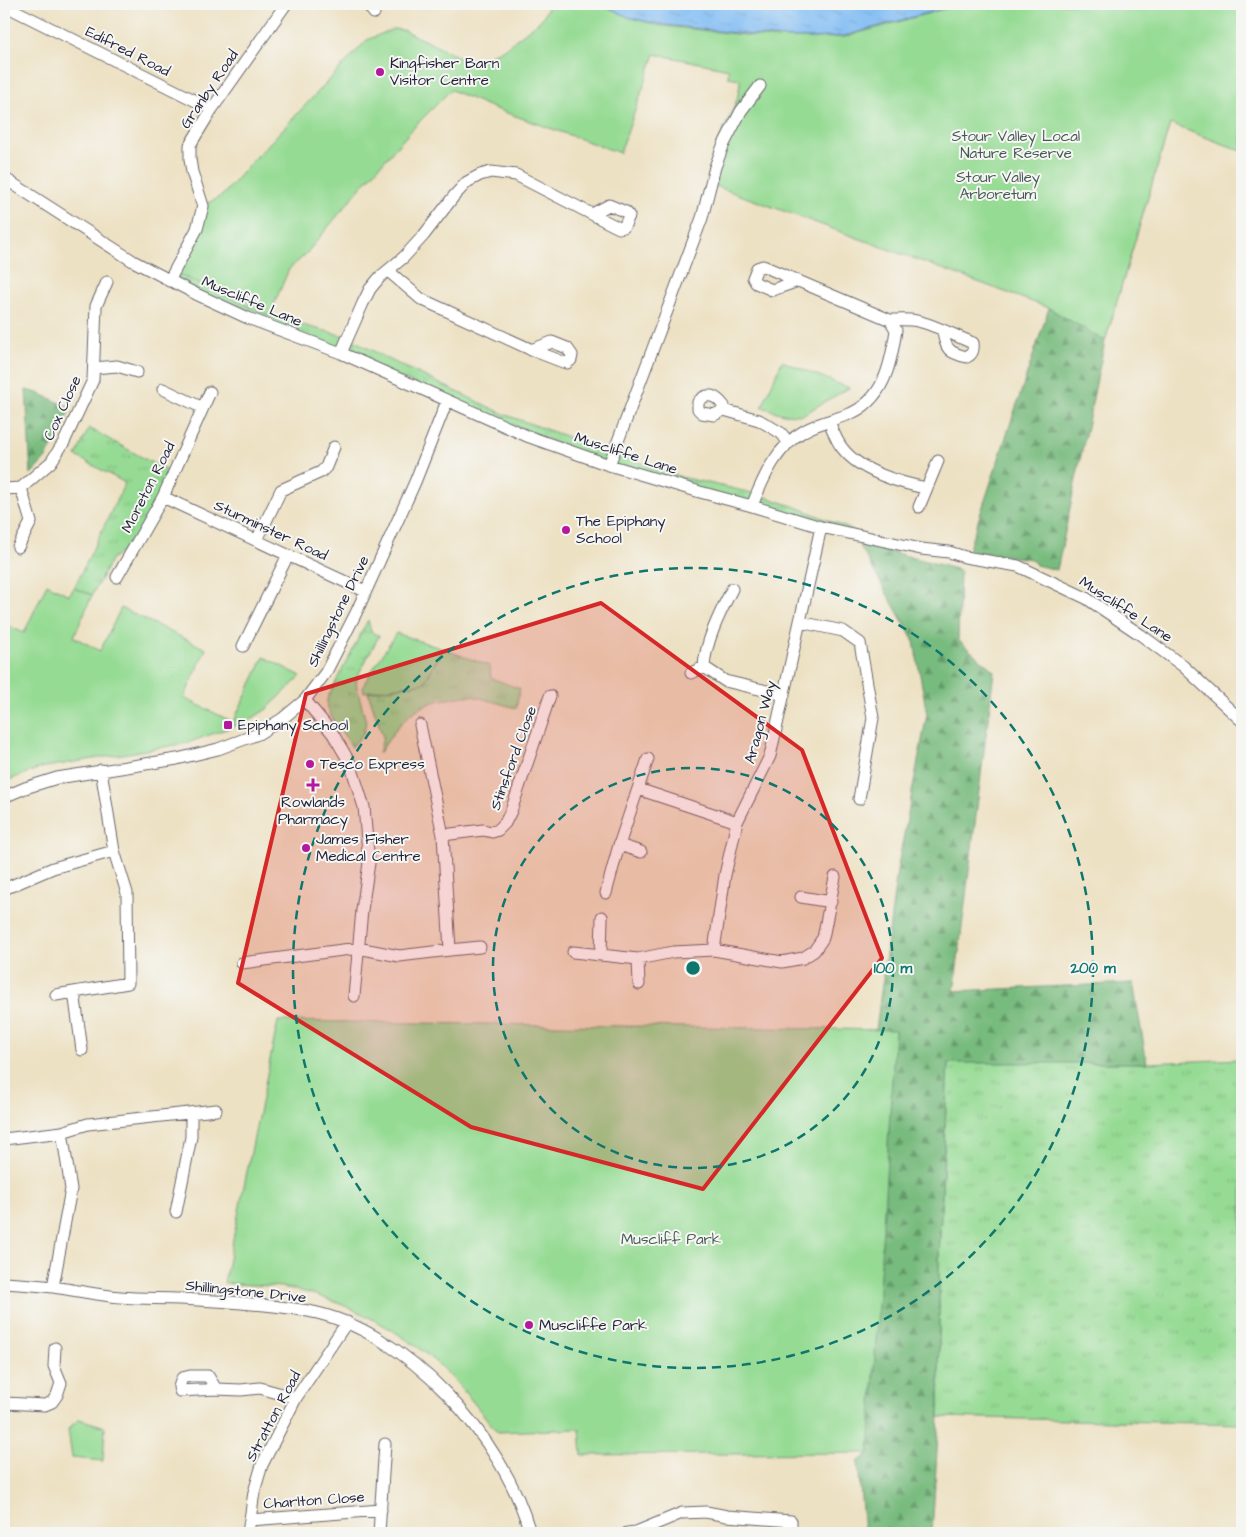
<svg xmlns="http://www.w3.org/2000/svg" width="1246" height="1537" viewBox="0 0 1246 1537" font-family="'Architects Daughter',sans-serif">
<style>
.grass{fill:url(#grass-tufts);stroke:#5c7e68}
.forest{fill:url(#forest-firs);stroke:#4d6e5c}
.green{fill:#96db94;stroke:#5c7e68}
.water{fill:url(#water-ripples);stroke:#527098}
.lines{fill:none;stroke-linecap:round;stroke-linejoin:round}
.street-casing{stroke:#69656b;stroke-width:13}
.street{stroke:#fff;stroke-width:11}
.marked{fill:#d62828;fill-opacity:0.2;stroke:#d62828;stroke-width:4;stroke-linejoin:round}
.ring{fill:none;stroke:#0f766e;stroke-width:2.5;stroke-dasharray:9 6}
.poi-dot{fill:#b5179e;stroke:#f6f6f2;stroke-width:2}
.labels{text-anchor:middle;stroke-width:4;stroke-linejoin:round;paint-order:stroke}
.street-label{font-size:15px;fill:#22223b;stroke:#f6f6f2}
.poi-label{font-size:15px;fill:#22223b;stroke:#f6f6f2;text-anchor:start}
.park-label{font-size:15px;fill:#455a56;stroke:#f6f6f2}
.centre{fill:#0f766e;stroke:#f6f6f2;stroke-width:2.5}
.ring-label{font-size:15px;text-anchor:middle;font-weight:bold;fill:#0f766e;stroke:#f6f6f2;stroke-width:4;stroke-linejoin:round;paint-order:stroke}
</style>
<defs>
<pattern id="grass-tufts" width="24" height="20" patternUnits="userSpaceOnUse" patternTransform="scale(1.25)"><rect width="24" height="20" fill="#96db94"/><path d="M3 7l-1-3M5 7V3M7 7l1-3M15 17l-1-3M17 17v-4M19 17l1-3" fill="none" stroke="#81bc80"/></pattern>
<pattern id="forest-firs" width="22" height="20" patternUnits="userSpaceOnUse" patternTransform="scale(1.25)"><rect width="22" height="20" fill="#78bb7e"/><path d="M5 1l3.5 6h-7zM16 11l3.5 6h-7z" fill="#629868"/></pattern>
<pattern id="water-ripples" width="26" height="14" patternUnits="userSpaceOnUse" patternTransform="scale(1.25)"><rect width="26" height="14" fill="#82bdf4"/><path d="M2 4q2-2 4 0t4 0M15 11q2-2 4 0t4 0" fill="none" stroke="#70a2d2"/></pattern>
</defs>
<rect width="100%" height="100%" fill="#f6f6f2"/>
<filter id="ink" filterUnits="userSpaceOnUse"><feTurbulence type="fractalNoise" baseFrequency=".02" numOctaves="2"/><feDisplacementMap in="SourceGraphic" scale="10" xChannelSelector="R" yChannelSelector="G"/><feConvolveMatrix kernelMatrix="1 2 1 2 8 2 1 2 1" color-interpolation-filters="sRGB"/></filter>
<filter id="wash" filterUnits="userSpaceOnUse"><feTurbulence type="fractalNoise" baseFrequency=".0096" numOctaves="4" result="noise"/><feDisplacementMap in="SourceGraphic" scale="20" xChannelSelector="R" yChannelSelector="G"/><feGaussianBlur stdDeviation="1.12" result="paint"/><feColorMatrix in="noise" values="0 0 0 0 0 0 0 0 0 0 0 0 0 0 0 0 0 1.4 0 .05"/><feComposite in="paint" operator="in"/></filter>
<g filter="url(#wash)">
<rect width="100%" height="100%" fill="#ede1c3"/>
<path class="grass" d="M174 272 272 317 348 337 392 361 506 415 681 477 757 494 799 508 874 539 609 465 169 281Z
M89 428C116 443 143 458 171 473L134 545 112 558 92 595 74 588 125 483 76 456Z
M368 620 371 632 379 636 358 675 356 684 366 722 364 732 352 747C344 733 326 716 327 699Z
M443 649 490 666 491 678 520 689 516 708C501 704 486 699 471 696 464 695 455 698 448 699 411 704 398 725 379 754L383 737 368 692 424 683Z
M1242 1059V1424L939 1417V1258L948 1062 1147 1063Z"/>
<path class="forest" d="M1170 123 1105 341 1057 570 1036 565 1031 559 968 551 1049 308 1070 320Z
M26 390 38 393 71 408 46 458 31 474Z
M858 543 960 570 958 640 994 671 954 991 1133 983 1147 1063H948L939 1258V1417L932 1533H864L858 1462 869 1453 895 1031 876 1030 897 871 927 714 914 641Z"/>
<path class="green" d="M550 4H601L628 17 657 25 771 38H813L844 37 962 4H1227L1242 8V151L1170 124 1105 341 1049 308 707 183C710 170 712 157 717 145 726 122 740 104 740 79L728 77 729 69 655 54 620 153 493 108 451 90 417 124 362 186 305 255 289 269 275 302 272 317 174 272 203 206 223 195 244 170 367 40 393 29 403 30 465 60 480 59 501 51 541 20Z
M782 361 849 388 802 415 783 414 762 407Z
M47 584 69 595 74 588 92 595 74 637 100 651 121 608 206 649 184 698 233 722 264 657 301 676 267 709 248 721 215 733 187 743 40 768 4 782V624L24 633Z
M396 633 443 649 424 683 364 692 363 688 365 682Z
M278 1021 895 1030 869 1453 582 1455 580 1429 497 1432C479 1409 461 1386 440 1366 400 1329 335 1295 281 1287 263 1285 243 1285 224 1283Z
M79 1419 105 1427 103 1461 72 1458 68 1429Z"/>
<path class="water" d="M602 4H960L844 36 812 38 771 37 657 24 628 17Z"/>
</g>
<g filter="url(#ink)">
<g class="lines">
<g class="street-casing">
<path id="street" d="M367 4 374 13
M4 5 212 109
M4 178 133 261 196 294 248 318 341 353 527 436 609 465 700 492 752 506 821 527 921 549 949 552 965 557 1018 566 1086 598 1141 635 1183 666 1242 721
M390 269 393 275 421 299 532 350 563 362 567 363 571 360 572 355 567 348 552 342 531 350
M169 281 197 229 203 206 192 172 190 159V145L212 109 286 4
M890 320C899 320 908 319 917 321 936 325 955 336 973 343 974 350 973 354 967 357 949 353 945 349 943 331
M341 353 363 303 370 289 380 277 404 257 424 235 454 196 467 182 480 175 491 172 516 175 611 224 619 228 624 227 629 216 626 212 609 205 592 214
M94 368 117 366 137 372
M163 389 203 408
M724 410 714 415 702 413 698 409V402C708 391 716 396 724 406V410L759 420 781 433 789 443
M829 421C833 431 836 441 843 449 860 471 900 483 926 488
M609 465 702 218 715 167 723 146 741 111 760 86
M4 489 21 488 51 462 64 442 93 380 96 306 107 282
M163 497 365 591
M752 506C763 478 777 446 804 431 817 423 833 420 847 415 884 401 891 364 896 330L890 320 763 266 757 268 753 278 756 283 772 290 798 281
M919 507 938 461
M257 540 281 490 321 472 326 467 334 447
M18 547 31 522 21 488
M117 577 163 497 210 392
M732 589C721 611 705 642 704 667L725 681 784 695
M800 622 843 631 860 643 873 718 859 799
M243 646 288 555
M691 673 704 667
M305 700 333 734 350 763 364 807 369 863 362 910 354 996
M638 789 737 822
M4 797 25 788 57 778 177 759 218 749 258 734 282 719 305 700 326 672 356 613 415 482 447 401
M443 835 483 830 492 832 498 830 505 823 511 811 550 696
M619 845 641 852
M4 889 53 868 114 851
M606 893 619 845 648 759
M801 897 831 902
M450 950 480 947
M714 950 725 875 737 822 770 756 821 527
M573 952 638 959 673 952 714 950 782 962 803 958 814 951 823 938 835 877
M601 955 602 917
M638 959 639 984
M242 963 358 948 399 956 450 950 443 835 420 725
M74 992 82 1050
M56 995 128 983 127 893 114 851 101 770
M4 1139 62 1132 88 1124 216 1110
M176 1212 191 1137V1113
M4 1283C20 1284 36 1285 53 1287 75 1290 97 1295 120 1297 140 1299 160 1298 180 1299 223 1301 266 1304 308 1311 406 1329 505 1439 530 1533
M53 1287 71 1189 62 1132
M216 1389 208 1376H190L182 1378 179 1387 180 1391 216 1389 241 1390 260 1388 296 1398
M4 1403 45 1405 52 1402 57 1395 61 1383 54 1366 55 1348
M250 1520 381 1510
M248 1533 254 1492 262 1465 296 1398 347 1322
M379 1533 385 1444
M627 1533 636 1532 682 1513 706 1512 727 1516 791 1521V1533"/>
</g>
<use href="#street" class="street"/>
</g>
</g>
<path class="marked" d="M601 603 802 750 882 958 703 1189 471 1127 238 983 306 694Z"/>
<g class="ring">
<circle cx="693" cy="968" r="200"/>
<circle cx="693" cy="968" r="400"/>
</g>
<g class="poi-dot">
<circle cx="380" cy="72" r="5"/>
<circle cx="566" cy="530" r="5"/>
<rect x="223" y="720" width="10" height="10" rx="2.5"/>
<circle cx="310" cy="764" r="5"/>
<path d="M310.5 777.5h5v5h5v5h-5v5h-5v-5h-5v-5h5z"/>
<circle cx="306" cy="848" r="5"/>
<circle cx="529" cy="1325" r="5"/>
</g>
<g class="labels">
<g class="street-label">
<text transform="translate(128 51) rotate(27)" y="5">Edifred Road</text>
<text transform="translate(209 89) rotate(-56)" y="5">Granby Road</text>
<text transform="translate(252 301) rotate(23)" y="5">Muscliffe Lane</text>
<text transform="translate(62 408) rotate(-65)" y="5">Cox Close</text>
<text transform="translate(626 453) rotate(18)" y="5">Muscliffe Lane</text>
<text transform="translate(148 487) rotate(-63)" y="5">Moreton Road</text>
<text transform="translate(271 530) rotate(25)" y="5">Sturminster Road</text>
<text transform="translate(1126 609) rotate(33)" y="5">Muscliffe Lane</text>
<text transform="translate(338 611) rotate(-64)" y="5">Shillingstone Drive</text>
<text transform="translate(760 722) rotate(-75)" y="5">Aragon Way</text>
<text transform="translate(513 758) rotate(-70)" y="5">Stinsford Close</text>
<text transform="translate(246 1291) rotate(6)" y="5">Shillingstone Drive</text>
<text transform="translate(273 1416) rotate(-62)" y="5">Stratton Road</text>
<text transform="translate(314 1500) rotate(-4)" y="5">Charlton Close</text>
</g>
<g class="poi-label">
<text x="390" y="68">Kingfisher Barn<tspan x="390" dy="17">Visitor Centre</tspan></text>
<text x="576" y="526">The Epiphany<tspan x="576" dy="17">School</tspan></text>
<text x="238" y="730">Epiphany School</text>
<text x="320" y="769">Tesco Express</text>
<text x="313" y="807" text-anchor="middle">Rowlands<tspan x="313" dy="17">Pharmacy</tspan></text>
<text x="316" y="844">James Fisher<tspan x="316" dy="17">Medical Centre</tspan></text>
<text x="539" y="1330">Muscliffe Park</text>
</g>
<g class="park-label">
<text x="1016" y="141">Stour Valley Local<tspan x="1016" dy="17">Nature Reserve</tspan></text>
<text x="998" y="182">Stour Valley<tspan x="998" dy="17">Arboretum</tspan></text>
<text x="671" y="1244">Muscliff Park</text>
</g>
</g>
<circle cx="693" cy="968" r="8" class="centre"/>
<g class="ring-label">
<text x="893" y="973">100 m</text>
<text x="1093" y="973">200 m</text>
</g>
<rect width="1246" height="1537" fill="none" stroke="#f6f6f2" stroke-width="20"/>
</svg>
